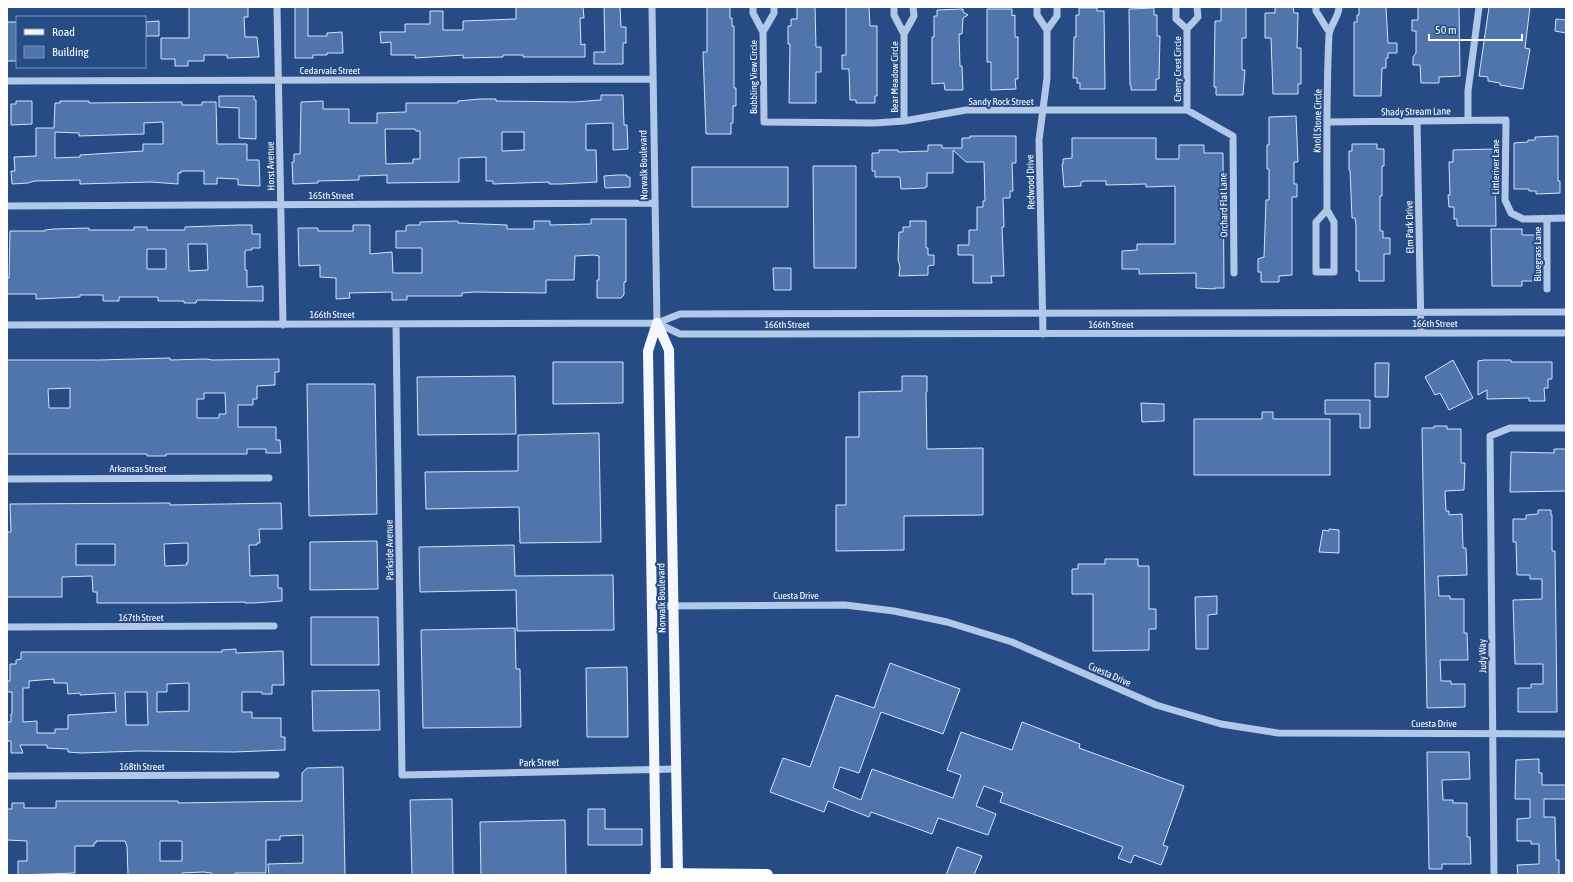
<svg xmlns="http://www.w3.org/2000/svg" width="1573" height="882" viewBox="0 0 1573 882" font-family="'Asap Condensed',sans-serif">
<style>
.building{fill:#5075ad;stroke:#d5e3f6;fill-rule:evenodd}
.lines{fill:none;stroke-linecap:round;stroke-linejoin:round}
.minor{stroke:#b2c8e8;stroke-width:7}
.major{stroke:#f4f7fe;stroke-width:10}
.highway{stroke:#fff;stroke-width:12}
.labels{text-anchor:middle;stroke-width:4;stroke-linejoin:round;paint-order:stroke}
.street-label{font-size:10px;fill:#fff;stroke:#274c85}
</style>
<rect width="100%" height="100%" fill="#274c85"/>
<path class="building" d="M189 7H248V17H244L245 37H257L259 57 227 58V55H204V61H188V66H175V59H161V38H189Z
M295 7H308V36H327V33L342 32 343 53H327V55H313V58H295Z
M516 7H583L584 18H580L581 45 585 44V57H523V55H503V57L463 58V55L415 58V55H391V42L381 43 380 32H405V24H430V11H443V30H463V21L516 19Z
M604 7H620L621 27H626V43H623V64H594V52H605Z
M707 7H730V18H732V26H734V88H736V106H733V123H731V134H706L703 52H707Z
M797 7H815L816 47H821V72H816V103H789L790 44H788V26H791V19H797Z
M846 7H869L870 26H877V96H875V103H856V100H850L849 69H842V55H846Z
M1221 7H1246V38H1242V70H1245L1243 95H1216V87H1214L1215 21H1221Z
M1275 7H1293L1294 13H1298L1297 48H1301V84H1298V94H1273L1271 38H1265V13H1275Z
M1359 7H1386L1388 43H1397V53H1388V58H1386V68H1382L1381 96H1354V22H1357V15H1359Z
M1420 7H1459L1460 76 1439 77V83H1421L1420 65H1413V57L1416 53V31H1412V20H1418V8Z
M1489 7H1530L1525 48 1530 49 1523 89 1500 85V83L1488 81V77L1479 76Z
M1079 8H1097V11H1104L1105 89H1080V83H1077V78H1073L1074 37H1076V15H1079Z
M1154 8V15H1157V36H1160L1159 79H1156V90H1131V85H1130L1129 9Z
M963 9V12L968 15 963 18 962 34H959L960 66H962L963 90H945L944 83 932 84V37H934V16H937V10Z
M987 9H1012V16L1015 15V37H1018V79H1015L1016 89 991 90V62H987Z
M1556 19 1566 20V33L1555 31Z
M159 21V36H146V22Z
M7 22H17V61H7Z
M601 95H623L624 125H627L628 149 613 150V123L586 124V150H596L597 182 561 184H549V182L493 184V181H486V157L459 158V182L387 183V175L359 176V180L318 181V183L293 184 292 162H294V154H300L301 102 323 101V109H349V123H377V113L406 112V103H458V101L480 99H496V101L574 102 601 100ZM385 129H415L416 131H420V159H413V163L386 164ZM502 132H524V150L502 151Z
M219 96H254V100H256V139L239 138V108L219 107Z
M16 101H32V124L11 125V104H16Z
M60 101H89V103L182 102V105H202V102H216L217 144H247V160H259L260 186 238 185V179L217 178V184H204V171H181V173H178V184L151 182 80 184V180L34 181 28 183 12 184 11 171H15L14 157 36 156V128H54L55 103H60ZM163 122V144H143V151L80 155V157L55 158V132L79 133V136L144 134V123Z
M1296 116 1298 162H1294V184H1297V197H1292V275L1279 276V282H1261V272H1258V259L1264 257 1266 200H1269V169H1267V145H1269V117Z
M970 136H1016V163H1012L1013 191H1010V198H1003L1004 227H1002L1004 276H991L992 283H973V255H958V245H969V230H977V207H983V201H985L984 162H966L953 150V173H927V187H925V188L901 189 900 177H875V171H872V153H879V150H898V152L928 151V145H942V148H962V138H970Z
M1558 136V181H1560V193L1536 194V191H1529V189H1514V143L1528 142V140H1535V137Z
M1072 138H1156V159H1179V145H1204V153H1223L1224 288H1215V289L1196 288V273L1139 274V269H1122V251L1137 250V244H1175V186L1146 187V184L1106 185V181H1085L1081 182V186L1064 187 1062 164H1063V159L1072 158Z
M1352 144H1377V149H1384V166H1382V196H1380V231H1383V238H1390V254H1384V281H1359V271H1356V225L1355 218H1352L1350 170H1349V151H1352Z
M1495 149 1496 226H1457V219H1454V207H1449L1448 195H1450L1449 162H1453V150Z
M813 166H856V268H814Z
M692 167H788V207H692Z
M617 175H627V177H630V187L605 188 604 176Z
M591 219H626V282H624V295L621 298H597V280H599V256L594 255 575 256 574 280H546V293L475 292 462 293V296H407V300H392V292L349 293 350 298 336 299V278L320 277V265L299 266 298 228H318V231H353V225H370V254L392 252 393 273H422V248H396V231H406V226L408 225H420V222L458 221V223L507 225V229H534V221H550V225L591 224Z
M910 221H926V248H928V255H934V265L928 266V275L899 276 900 267 898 259 899 232H903V227H910Z
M239 225H252V234H260V248H252V250H247L245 251V270H247V287L263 286V301L197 300 196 303H184V301H158V297H119V301H103V295H80V297L36 299V294H7V278H9L10 231H45V230L54 229 89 228V230H134V227H147V230H185V227ZM188 244H207L208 270 189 271ZM147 249H166V269H147Z
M1491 229H1522V235H1536V281H1522V286H1492Z
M773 268H791V290H774Z
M170 358V360L207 359 212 360 279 359V372H275V385L257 386V399H253V405H238V427H276V440H280L281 453H266V449H247V454H166V456H147V454H7V360H99ZM70 388V408H49L48 389ZM204 393H225L226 414H219V418H197V399H204Z
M1453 360 1473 398 1449 410 1440 393 1435 395 1425 377Z
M1484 360H1511V362H1552V379H1548V388H1544L1545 401H1529V398L1487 399V390L1478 395V361Z
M553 362H623V403L553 404Z
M1375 363H1389L1388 397H1375Z
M515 376 516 434 418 435 417 377Z
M902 376H927V392H926L927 449 983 448V515L904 516V550L836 551V505H846V437H859V392L902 391Z
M307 384H375L377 514 309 516Z
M1325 400H1370V428H1360V414H1325Z
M1141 403 1164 404V421L1142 422Z
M1262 412H1273V419H1330V475H1194V419H1262Z
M1434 426H1447V429H1461V463H1465L1464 490 1445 491 1446 511H1449V515L1462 514 1463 548H1466L1467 575 1438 576 1439 596H1450V599H1464V633H1467L1468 660H1440L1441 681H1451V684H1465V707L1427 708 1422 428H1434Z
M599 433 601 542 520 543 519 507 426 509 425 472 518 471V435Z
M1554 449H1566V491L1510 492 1511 452 1554 453Z
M170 503V505L281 503 282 529H259L260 543H257V545H249L250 576 278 575V588H282V601L254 603H245V602L178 603H97V592H93L92 576 62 577V597H7V532H11L10 504ZM186 543H188V563H186L187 565 165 566 164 544ZM76 544H115V565H76Z
M1538 510H1551V515H1552V551H1555L1557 712H1518V688H1531V684H1543V664H1515L1513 600 1542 599V579H1530V575H1517L1516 542H1513V519H1526V515L1538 514Z
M1329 529 1339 530V553L1319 552 1323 530 1329 531Z
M377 541 378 589 310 590V542Z
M514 545 515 576 613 575 614 630 517 631 516 590 420 592 419 547Z
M1105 559H1138V566H1149V609H1156V629H1149V650L1093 651V594H1072V569H1078V564H1105Z
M1217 596V614L1208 615V649H1196L1195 597Z
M311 617H378L379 665H311Z
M515 628 516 669H520L521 727 423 728 421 630Z
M236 649V653L283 651 284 685H272V694H262V692H242V712H252V718H281V737H285V750L234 752 139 751 81 753 68 752V749L47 748V745H20L23 753H11V741H7V722H11V714H12V692H7V681H10V664H16V660L21 659V652H222V650ZM54 679V683H67L68 694 80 693V695L115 693 116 712 68 715V729H55V733H37V721L23 722V688H29V681ZM189 683V711L157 712V692H167V684ZM125 692H147L148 725H126Z
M890 663 960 689 943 734 881 712 859 773 840 767 833 788 861 800 872 769 953 798 961 775 947 770 961 732 1012 750 1022 722 1080 744 1079 748 1184 786 1163 845 1168 847 1161 865 1134 855 1131 863 1118 858 1123 847 1000 802 1003 793 984 786 976 806 996 814 988 835 938 818 932 834 871 812 869 817 828 801 824 812 770 792 783 758 810 767 836 695 874 708Z
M627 667 628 737H587L586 668Z
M379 690 380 730 313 731 312 691Z
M1427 752H1469L1470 779 1442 780 1443 800H1453V803H1467V837H1470L1471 864H1442V869H1429Z
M1539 759V773H1542V785H1566V799H1544V817H1555L1556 860H1559V875H1518L1517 865 1539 864V844H1531V841H1517V819L1530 818V799H1515L1516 760Z
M343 767 345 875H269L268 864 303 863V835L280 836V840H266V873H235V875H212V873L203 872 182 873V875H128L127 846 125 841H96V843H94V846H75V873L18 875V861H27V841L7 840V809H12V803H24V808H56V801H178V803L302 801V773L307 768ZM160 841H182V861H160Z
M452 799 453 875H412L410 800Z
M588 809H605V829H642V845H588Z
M565 820 566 875H481L480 822Z
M957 847 982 856 974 875H946Z"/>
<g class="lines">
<path class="minor" d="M277 7 283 325
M652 7 657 323
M753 7V13L763 32 764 122 875 123 904 121 966 110H1187L1233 136 1234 273
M894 7V15L904 34
M1037 7V15L1047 30V78L1039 140 1043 334
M1176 7V19L1187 29
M1316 7V11L1329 32
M1047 30 1057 16V7
M763 32 774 13V7
M7 81 653 79
M1187 110V29L1198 17 1197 7
M1468 119V91L1479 7
M904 121V34L914 16 913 7
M1417 121 1421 333
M1327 122 1506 120 1505 200 1511 213 1523 219 1566 218
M7 206 655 203
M1327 210 1316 222V272H1334V222L1327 210C1327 152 1326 93 1329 35 1330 25 1339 17 1339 7
M1547 219V289
M657 323 680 334 1566 333
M396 324 402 775 676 769
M7 325 657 323 680 314 1566 312
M7 479 269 478
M652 606 845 605 894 611 947 622 1012 642 1156 705 1221 724 1278 733 1566 734
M7 627 274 626
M7 776 276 775
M1494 875 1490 436 1510 428H1566"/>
<path class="major" d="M657 323 669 350 678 875
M656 875 648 351 657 323"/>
<path class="highway" d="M656 874 767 875"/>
</g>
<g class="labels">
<g class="street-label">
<text transform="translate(1177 69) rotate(-90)" y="4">Cherry Crest Circle</text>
<text x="330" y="74">Cedarvale Street</text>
<text transform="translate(753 77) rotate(-90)" y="4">Bubbling View Circle</text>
<text transform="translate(894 77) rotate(-90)" y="4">Bear Meadow Circle</text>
<text x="1001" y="105">Sandy Rock Street</text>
<text transform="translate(1416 111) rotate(-1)" y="4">Shady Stream Lane</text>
<text transform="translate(1317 121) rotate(-89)" y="4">Knoll Stone Circle</text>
<text transform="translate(643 165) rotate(-91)" y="4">Norwalk Boulevard</text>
<text transform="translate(270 166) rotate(-91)" y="4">Horst Avenue</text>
<text transform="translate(1495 167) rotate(-90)" y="4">Littleriver Lane</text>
<text transform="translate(1030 182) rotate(-91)" y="4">Redwood Drive</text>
<text x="331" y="199">165th Street</text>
<text transform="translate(1223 205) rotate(-91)" y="4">Orchard Flat Lane</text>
<text transform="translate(1409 227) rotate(-91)" y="4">Elm Park Drive</text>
<text transform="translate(1537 254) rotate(-90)" y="4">Bluegrass Lane</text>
<text x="332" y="318">166th Street</text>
<text x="1435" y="327">166th Street</text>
<text x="787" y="328">166th Street</text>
<text x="1111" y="328">166th Street</text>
<text x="138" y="472">Arkansas Street</text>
<text transform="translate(389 550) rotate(-91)" y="4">Parkside Avenue</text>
<text x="796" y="599">Cuesta Drive</text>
<text transform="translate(661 598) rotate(-91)" y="4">Norwalk Boulevard</text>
<text x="141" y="621">167th Street</text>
<text transform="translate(1482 656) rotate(-91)" y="4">Judy Way</text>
<text transform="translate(1110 674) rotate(24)" y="4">Cuesta Drive</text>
<text x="1434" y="727">Cuesta Drive</text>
<text transform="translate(539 762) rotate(-1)" y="4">Park Street</text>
<text x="142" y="770">168th Street</text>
</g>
</g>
<rect width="1573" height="882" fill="none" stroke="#ffffff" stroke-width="16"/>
<rect x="16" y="16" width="130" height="52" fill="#274c85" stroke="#7d94b6"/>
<rect x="24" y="29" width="20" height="6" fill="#f4f7fe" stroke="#7d94b6"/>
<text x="52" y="36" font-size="12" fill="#ffffff">Road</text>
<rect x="24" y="46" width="20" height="12" fill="#5075ad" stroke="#7d94b6"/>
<text x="52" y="56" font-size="12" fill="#ffffff">Building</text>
<path d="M1429 34v6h93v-6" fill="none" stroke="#ffffff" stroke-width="2"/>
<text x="1435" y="34" font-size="12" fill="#ffffff" stroke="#274c85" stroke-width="3" paint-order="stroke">50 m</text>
</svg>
